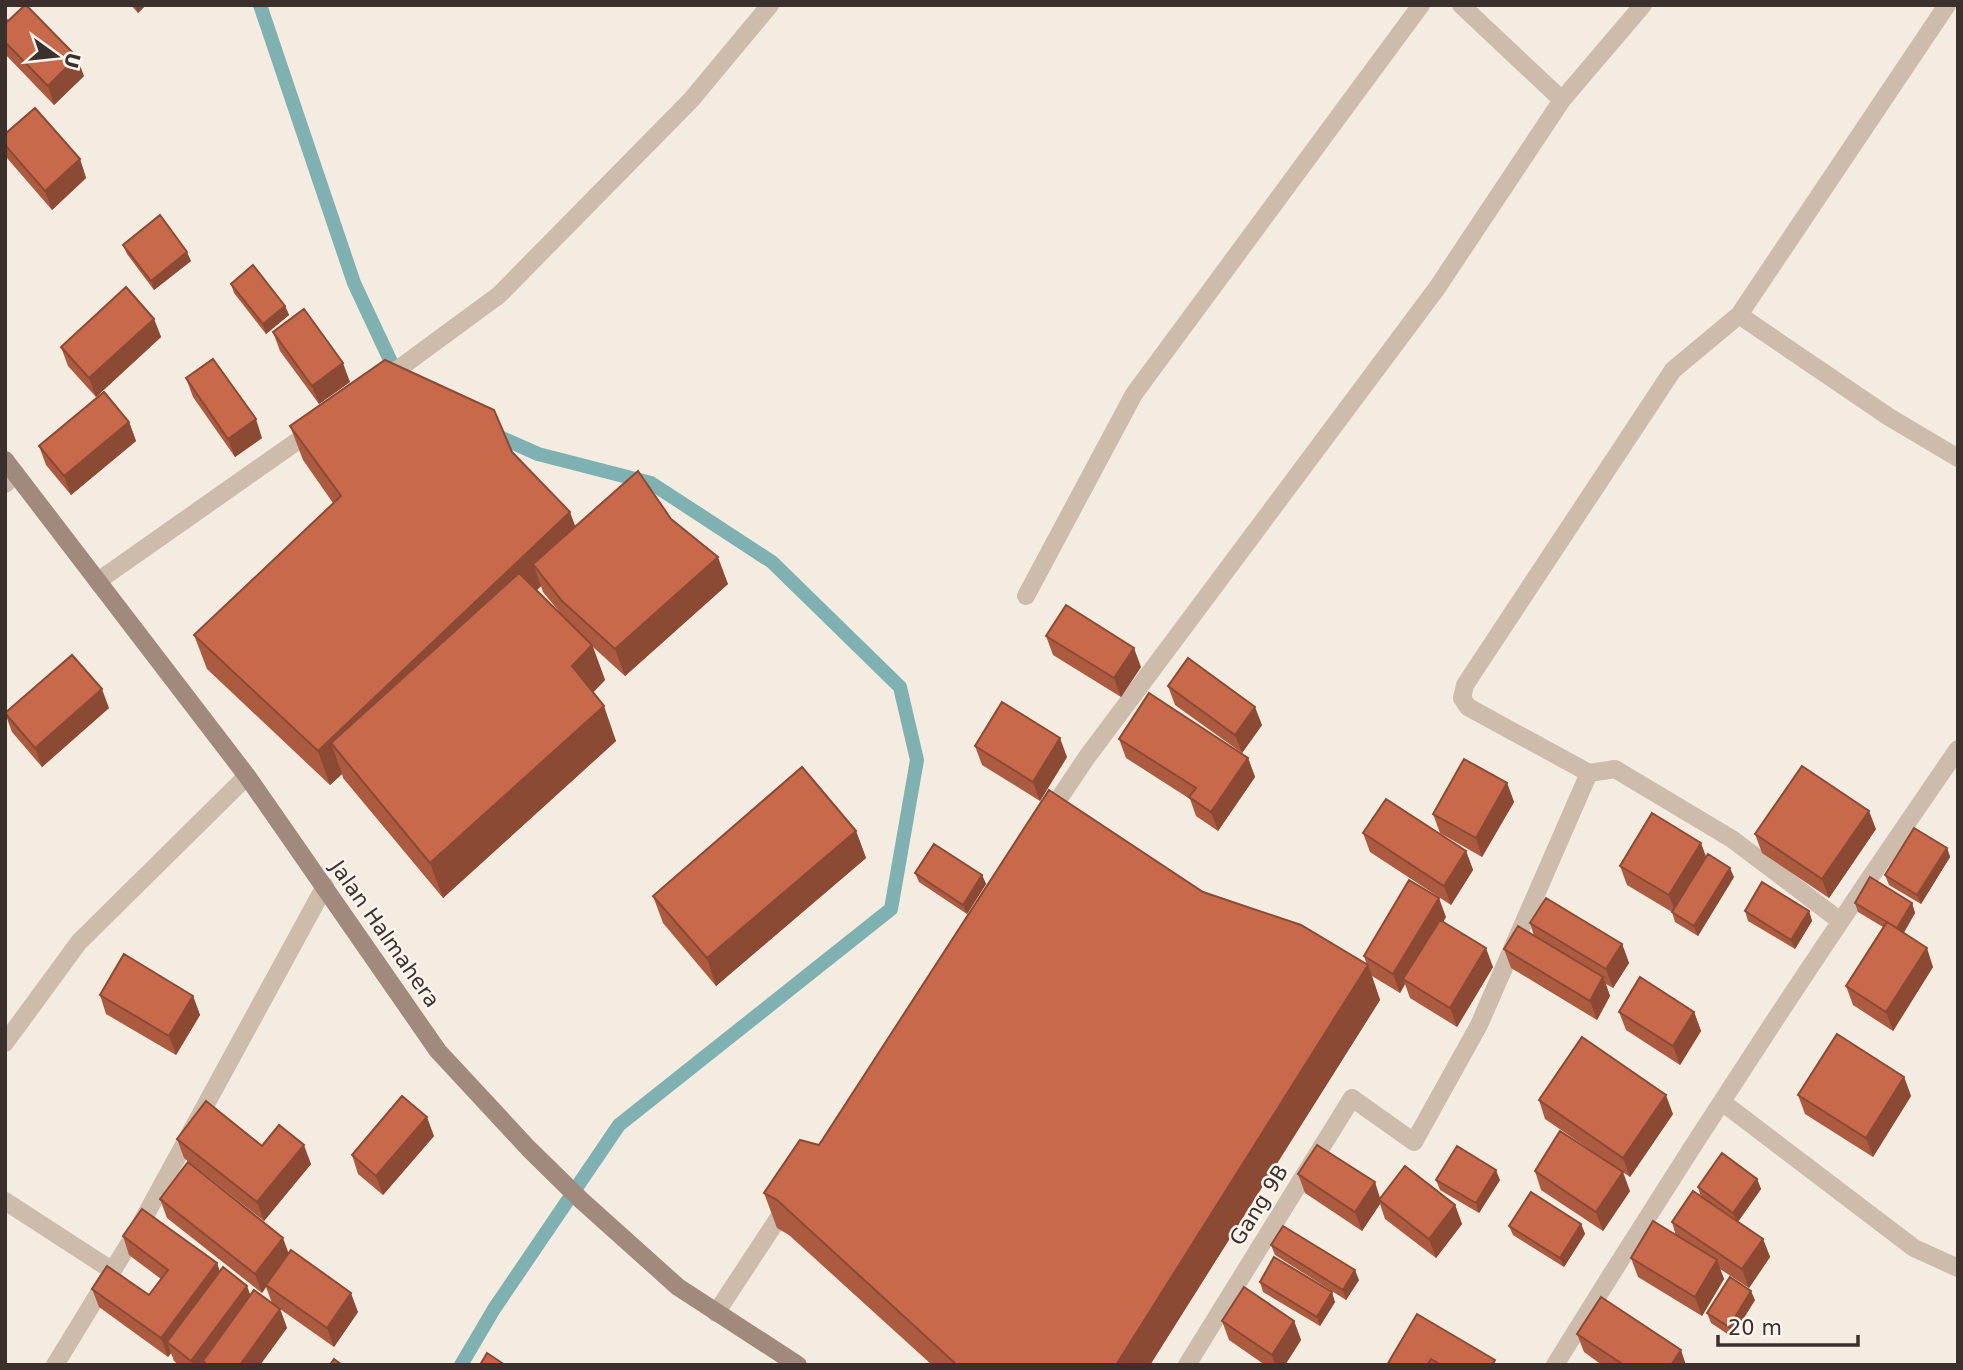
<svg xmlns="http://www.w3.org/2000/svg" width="1963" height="1370" viewBox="0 0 1963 1370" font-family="'DejaVu Sans',sans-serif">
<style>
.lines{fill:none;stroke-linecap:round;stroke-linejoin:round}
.stream{stroke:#7fb0b2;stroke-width:14}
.street{stroke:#cdbbac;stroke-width:18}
.secondary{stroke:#a18a7d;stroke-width:18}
.wall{fill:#ac5a40;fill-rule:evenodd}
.shaded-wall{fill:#8c4a34}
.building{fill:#c8694b;stroke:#8c4a34;stroke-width:2}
.labels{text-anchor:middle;stroke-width:5;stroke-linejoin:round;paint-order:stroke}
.street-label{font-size:21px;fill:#3b302b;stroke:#fbf5ee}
</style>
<rect width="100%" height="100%" fill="#f4ebe1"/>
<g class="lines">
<path class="stream" d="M260 5 354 283 398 377
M461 1365 494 1309 619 1125 891 909 917 760 900 687 772 562 651 483 538 454 493 434"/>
<path class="street" d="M1461 5 1562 100
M1947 5 1739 315 1889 417 1958 458
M382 381 499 295 691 100 770 5
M5 484 16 474
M98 581 313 430
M1026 596 1134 394 1421 5
M1589 773 1468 707 1462 698 1465 685 1673 370 1739 315
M1048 815 1087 757 1437 288 1562 100 1643 5
M5 1043 79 942 247 776
M1722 1102 1914 1248 1958 1268
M5 1201 113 1271
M716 1313 787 1205
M55 1365 138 1229 325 886
M1187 1365 1352 1098 1414 1142 1479 1025 1589 773 1615 769 1732 839 1839 920
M1555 1365C1684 1156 1818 951 1958 749"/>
<path class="secondary" d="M5 460 247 776 438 1051 529 1149 581 1200 678 1287 798 1365"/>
</g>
<path class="wall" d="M131 5H146L138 13Z
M5 16 9 21 84 76 54 105 5 54Z
M5 134 80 159 86 178 52 210 7 158 5 154Z
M123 245 191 261 154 290 127 254Z
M231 284 285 306 289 315 266 334 234 293Z
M154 319 161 337 96 397 68 366 61 347Z
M273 332 350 382 319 404 280 351Z
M186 378 262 438 235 457 193 397Z
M129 422 136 441 71 495 46 465 39 446Z
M290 426 512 452 576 527 671 519 728 584 625 676 593 647 605 680 593 692 616 741 443 898 343 778 342 774 330 785 207 669 194 635 333 503 303 460ZM541 586 543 592 562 615 537 590Z
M1046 636 1141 667 1121 697 1053 655Z
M1168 686 1262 725 1242 753 1175 705Z
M109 708 42 767 12 732 5 713Z
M1119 739 1248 758 1255 777 1218 831 1196 816 1190 799 1126 758Z
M975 746 1067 757 1040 801 982 765Z
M1507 783 1514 802 1482 857 1440 833 1433 814Z
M1876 829 1829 898 1762 853 1755 834Z
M856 831 866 858 716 986 663 923 653 896Z
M1363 833 1466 851 1473 870 1451 905 1370 852Z
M1947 848 1950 857 1921 904 1889 885 1885 875Z
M1706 857 1734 877 1698 936 1675 922 1672 912 1627 885 1620 866Z
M915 873 982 875 986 884 967 914 919 882Z
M1203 892 1367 965 1364 956 1446 917 1443 922 1493 967 1457 1027 1410 998 1405 984 1400 993 1372 976 1380 1000 1150 1365H932L789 1235 777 1228 764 1193 819 1145Z
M1855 903H1912L1915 913 1903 933 1933 967 1893 1031 1853 1005 1846 986 1883 927 1858 912Z
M1745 911H1809L1812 921 1795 949 1748 921Z
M1530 923 1622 944 1629 963 1613 988 1606 984 1610 996 1597 1020 1511 968 1504 949 1534 936Z
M100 995 193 996 200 1015 176 1055 106 1014Z
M1619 1012H1694L1701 1031 1680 1065 1626 1030Z
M1904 1077 1911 1096 1873 1157 1805 1114 1798 1095Z
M1539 1100 1673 1114 1630 1177 1545 1119Z
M434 1136 383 1195 358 1174 352 1155Z
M177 1139 262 1146 311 1164 264 1221 184 1158Z
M1535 1171 1630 1191 1603 1231 1541 1190Z
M1298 1174 1380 1198 1455 1205 1462 1224 1436 1258 1385 1219 1380 1204 1362 1231 1305 1193Z
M1757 1179 1761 1189 1738 1222 1763 1239 1770 1257 1749 1288 1720 1269 1724 1279 1702 1316 1638 1277 1631 1258 1676 1236 1672 1222 1701 1197 1698 1187Z
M1436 1180H1500L1479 1213 1440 1190Z
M160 1199 289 1253 358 1312 334 1347 280 1309 287 1328 260 1365H179L174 1361 171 1353 168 1357 99 1307 92 1289 149 1295 161 1279 129 1255 123 1236 217 1263 220 1272 250 1295 272 1303 266 1287 262 1293 167 1218Z
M1581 1224 1585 1234 1564 1267 1513 1235 1509 1226Z
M1271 1245 1359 1280 1346 1300 1275 1255Z
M1260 1282 1335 1302 1320 1326 1263 1292Z
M1755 1300 1732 1337 1711 1323 1707 1313Z
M1417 1314 1497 1365H1387Z
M1222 1321H1294L1301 1340 1285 1365H1265L1229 1340Z
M1577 1334 1686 1365H1602L1584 1352Z"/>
<path class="shaded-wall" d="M135 5H146L138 13Z
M77 57 84 76 54 105 48 86Z
M80 159 86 178 52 210 45 191Z
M187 252 191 261 154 290 151 281Z
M285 306 289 315 266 334 263 324Z
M154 319 161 337 96 397 89 378Z
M343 363 350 382 319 404 312 386Z
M256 419 262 438 235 457 228 439Z
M129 422 136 441 71 495 64 476Z
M570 512 583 547 533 564 541 586 350 766 331 743 342 774 330 785 318 751Z
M718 557 728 584 625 676 615 649Z
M592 645 605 680 585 701 572 666Z
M1134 648 1141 667 1121 697 1114 678Z
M102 689 109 708 42 767 35 748Z
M604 706 616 741 443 898 430 863Z
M1255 707 1262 725 1242 753 1235 735Z
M1060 738 1067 757 1040 801 1033 782Z
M1248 758 1255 777 1218 831 1211 812Z
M1507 783 1514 802 1482 857 1476 838Z
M1869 811 1876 829 1829 898 1822 879Z
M856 831 866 858 716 986 707 958Z
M1701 843 1708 862 1676 914 1669 895Z
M1947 848 1950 857 1921 904 1917 895Z
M1466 851 1473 870 1451 905 1444 886Z
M1730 868 1734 877 1698 936 1694 926Z
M982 875 986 884 967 914 963 905Z
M1439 898 1446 917 1407 981 1403 979 1405 984 1400 993 1393 974Z
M1912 903 1915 913 1901 938 1897 928Z
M1809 911 1812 921 1795 949 1791 940Z
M1622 944 1629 963 1613 988 1606 969Z
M1486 948 1493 967 1457 1027 1450 1008Z
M1927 948 1933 967 1893 1031 1886 1012Z
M1368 965 1380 1000 1150 1365H1116Z
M1603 977 1610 996 1597 1020 1590 1001Z
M193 996 200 1015 176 1055 169 1036Z
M1694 1012 1701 1031 1680 1065 1673 1046Z
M1904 1077 1911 1096 1873 1157 1866 1138Z
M1666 1095 1673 1114 1630 1177 1623 1158Z
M427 1117 434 1136 383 1195 376 1176Z
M304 1145 311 1164 264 1221 257 1202Z
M1496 1170 1500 1180 1479 1213 1476 1203Z
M1623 1172 1630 1191 1603 1231 1596 1212Z
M1757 1179 1761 1189 1737 1223 1733 1213Z
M1375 1182 1381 1201 1379 1200 1380 1204 1362 1231 1355 1212Z
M1455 1205 1462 1224 1436 1258 1429 1239Z
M1581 1224 1585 1234 1564 1267 1560 1258Z
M283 1238 290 1257 266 1285V1287L262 1293 255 1274Z
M1763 1239 1770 1257 1749 1288 1742 1269Z
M1717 1260 1724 1279 1702 1316 1695 1297Z
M217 1263 223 1282 167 1342 171 1353 168 1357 161 1338Z
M1355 1270 1359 1280 1346 1300 1343 1290Z
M247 1286 254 1305 203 1361 204 1365H193L191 1361Z
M1751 1291 1755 1300 1732 1337 1729 1327Z
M1332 1292 1335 1302 1320 1326 1317 1317Z
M351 1293 358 1312 334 1347 327 1328Z
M280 1309 287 1328 260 1365H240Z
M1294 1321 1301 1340 1285 1365H1275L1272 1355Z
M1681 1350 1686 1365H1671Z"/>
<path class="building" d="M25 5H26L77 57 48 86 5 42V24Z
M35 108 80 159 45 191 5 145V134Z
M160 215 187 252 151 281 123 245Z
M253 265 285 306 263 324 231 284Z
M126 287 154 319 89 378 61 347Z
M304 309 343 363 312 386 273 332Z
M213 359 256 419 228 439 186 378Z
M385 360 494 410 512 452 570 512 318 751 194 635 341 496 290 426Z
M104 392 129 422 64 476 39 446Z
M638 471 671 519 718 557 615 649 562 601 533 564Z
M519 573 592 645 572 666 604 706 430 863 331 743Z
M1066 605 1134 648 1114 678 1046 636Z
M72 655 102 689 35 748 5 713Z
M1188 658 1255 707 1235 735 1168 686Z
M1149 693 1248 758 1211 812 1189 797 1196 788 1119 739Z
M1002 702 1060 738 1033 782 975 746Z
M1464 759 1507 783 1476 838 1433 814Z
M1802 766 1869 811 1822 879 1755 834Z
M802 767 856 831 707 958 653 896Z
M1049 790 1203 892 1301 925 1368 965 1116 1365H957L777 1200 764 1193 800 1140 819 1145Z
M1386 799 1466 851 1444 886 1363 833Z
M1652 813 1701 843 1669 895 1620 866Z
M1914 828 1947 848 1917 895 1885 875Z
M934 844 982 875 963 905 915 873Z
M1708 854 1730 868 1694 926 1672 912Z
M1870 877 1912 903 1897 928 1855 903Z
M1409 880 1439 898 1393 974 1364 956Z
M1762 882 1809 911 1791 940 1745 911Z
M1546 898 1622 944 1606 969 1530 923Z
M1440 920 1486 948 1450 1008 1403 979Z
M1887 922 1927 948 1886 1012 1846 986Z
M1518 926 1603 977 1590 1001 1504 949Z
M124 954 193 996 169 1036 100 995Z
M1640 977 1694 1012 1673 1046 1619 1012Z
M1837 1034 1904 1077 1866 1138 1798 1095Z
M1582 1037 1666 1095 1623 1158 1539 1100Z
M402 1096 427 1117 376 1176 352 1155Z
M206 1101 262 1146 279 1125 304 1145 257 1202 177 1139Z
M1560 1131 1623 1172 1596 1212 1535 1171Z
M1317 1145 1375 1182 1355 1212 1298 1174Z
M1457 1146 1496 1170 1476 1203 1436 1180Z
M1722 1153 1757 1179 1733 1213 1698 1187Z
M188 1162 283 1238 255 1274 160 1199Z
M1405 1166 1455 1205 1429 1239 1379 1200Z
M1693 1191 1763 1239 1742 1269 1672 1222Z
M1531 1192 1581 1224 1560 1258 1509 1226Z
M142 1209 217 1263 161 1338 92 1289 107 1266 149 1295 168 1270 123 1236Z
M1653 1221 1717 1260 1695 1297 1631 1258Z
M1283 1226 1355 1270 1343 1290 1271 1245Z
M291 1250 351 1293 327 1328 266 1285Z
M1274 1257 1332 1292 1317 1317 1260 1282Z
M223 1267 247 1286 191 1361 167 1342Z
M1730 1277 1751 1291 1729 1327 1707 1313Z
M1244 1287 1294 1321 1272 1355 1222 1321Z
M254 1290 280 1309 240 1365H208L203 1361Z
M1601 1297 1681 1350 1671 1365H1624L1577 1334Z
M1417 1314 1495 1360 1492 1365H1441L1431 1359 1427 1365H1387Z
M487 1353 505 1365H480Z
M334 1359 342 1365H330Z"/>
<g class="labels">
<g class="street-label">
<text transform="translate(385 934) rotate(55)" y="7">Jalan Halmahera</text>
<text transform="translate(1259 1205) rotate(-58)" y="7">Gang 9B</text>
</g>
</g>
<rect width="1963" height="1370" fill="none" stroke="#3b302b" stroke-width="14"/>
<g transform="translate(56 56) rotate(105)" stroke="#fbf5ee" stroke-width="5" paint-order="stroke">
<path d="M0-5L12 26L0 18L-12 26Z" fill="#3b302b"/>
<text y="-10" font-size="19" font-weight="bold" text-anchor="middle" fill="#3b302b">U</text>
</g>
<path d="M1718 1335v10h140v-10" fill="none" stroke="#3b302b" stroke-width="3.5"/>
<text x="1728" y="1335" font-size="21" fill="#3b302b" stroke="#fbf5ee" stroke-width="5" paint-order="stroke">20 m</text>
</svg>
